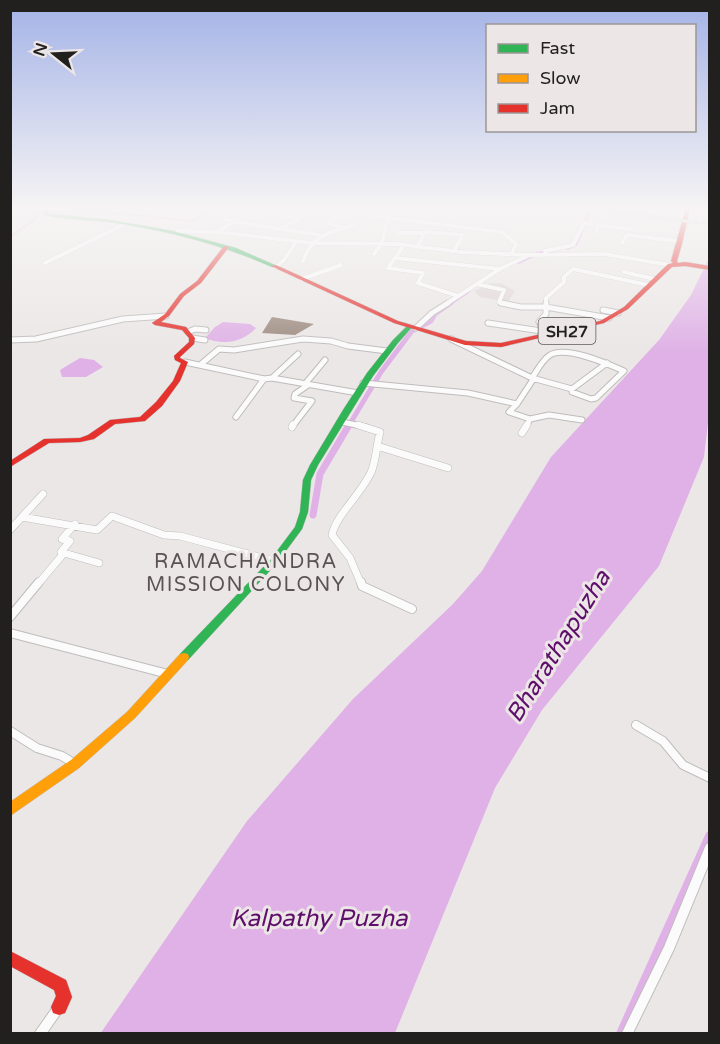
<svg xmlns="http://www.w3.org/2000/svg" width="720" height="1044" viewBox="0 0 720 1044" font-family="'Varela Round',sans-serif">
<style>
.built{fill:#e1d6d6}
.water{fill:#dfb1e6}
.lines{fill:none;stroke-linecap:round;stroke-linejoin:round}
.stream{stroke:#dfb1e6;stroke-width:1.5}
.canal-far3{stroke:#dfb1e6;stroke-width:4}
.canal-far2{stroke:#dfb1e6;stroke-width:5}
.canal-far1{stroke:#dfb1e6;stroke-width:7}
.canal{stroke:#dfb1e6;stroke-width:10}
.building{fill:#9d8b80}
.street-far4-casing{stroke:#bfbcbc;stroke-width:4.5}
.street-far3-casing{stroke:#bfbcbc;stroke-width:7}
.street-far2-casing{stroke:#bfbcbc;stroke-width:8}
.street-far1-casing{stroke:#bfbcbc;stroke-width:10}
.street-casing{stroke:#bfbcbc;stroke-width:12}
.fast-casing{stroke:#bfbcbc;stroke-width:1}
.slow-casing{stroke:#bfbcbc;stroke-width:1}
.jam-casing{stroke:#bfbcbc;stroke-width:1}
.street-far4{stroke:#fcfbfb;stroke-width:4}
.street-far3{stroke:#fcfbfb;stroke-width:5}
.street-far2{stroke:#fcfbfb;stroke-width:7}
.street-far1{stroke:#fcfbfb;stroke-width:8}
.street{stroke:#fcfbfb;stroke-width:10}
.fast{fill:#30b455;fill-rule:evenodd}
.slow{fill:#ff9f0a;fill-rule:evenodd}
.jam{fill:#e5322d;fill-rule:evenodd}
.rail-casing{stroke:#c9c8c8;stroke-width:3}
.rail{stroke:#ede6e6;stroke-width:1.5;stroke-dasharray:4;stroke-linecap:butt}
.labels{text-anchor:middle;stroke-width:6;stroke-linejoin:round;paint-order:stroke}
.shield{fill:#ede6e6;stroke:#5f5b5b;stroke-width:1.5}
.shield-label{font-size:16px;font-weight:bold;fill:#221f1f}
.neighbourhood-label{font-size:20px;letter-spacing:1.5px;fill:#595353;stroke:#ede6e6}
.near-water-label{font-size:24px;font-style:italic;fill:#5e0f6c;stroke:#ede6e6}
</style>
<rect width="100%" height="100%" fill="#ece7e7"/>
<path class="built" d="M491 283H501L515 291 508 302 480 297 474 291Z"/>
<path class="water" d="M709 258 710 405 704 457 659 566 542 710 495 788 395 1033 100 1034 247 821 353 699 453 604 482 571 551 457 659 340 691 295Z
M223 322 250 324 256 328C243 342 224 346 205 338L215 327Z
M80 358 94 360 103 367 86 377H62L60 370Z"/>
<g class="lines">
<path class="stream" d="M47 211H95L193 221 207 211 218 208
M10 237 34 220 38 212H41"/>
<path class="canal-far3" d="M568 248 576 244 591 208
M519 262 536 254 551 251
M449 304 468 291"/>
<path class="canal-far2" d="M348 427 381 372 412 331 431 321 435 314 451 303"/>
<path class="canal-far1" d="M313 515 320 474 349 425"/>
<path class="canal" d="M621 1034 710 836"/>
</g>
<path class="building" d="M272 317 314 324 295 335 262 333Z"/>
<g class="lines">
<g class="street-far4-casing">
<path id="street-far4" d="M626 208 687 216
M354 214 364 208 439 212
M289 216 299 219 279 229 319 235
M388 218 502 232 516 244 512 253
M225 220 279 229
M345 228 355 224
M177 231 218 232 312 243 396 244 462 252 527 255 604 254 670 265
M218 232 250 211 289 216 309 211H337L388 218 382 243 374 254
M596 232 598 225 630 229
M399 233H424
M622 243 627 235 677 241
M404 245 388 268 423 273 418 283 458 296
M418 246 425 232 463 235 454 251
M545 251 573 245 584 223 598 225
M395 258 500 269
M303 261C311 239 323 234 345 228L328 223 340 213
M45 263 127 223
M276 267 284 260 296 242
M624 272 654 279
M302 279 341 265
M476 284 504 290 499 302 508 304
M446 304 500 269 529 255
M546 304V298L564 282V277L573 269 648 285"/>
</g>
<g class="street-far3-casing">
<path id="street-far3" d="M501 303 521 307H546
M546 303V307L609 318
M603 310 618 313
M539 322 546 314V307
M488 323 555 333
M416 328 432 313 448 303
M188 332 195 329 206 330
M192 338 205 340
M451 339 532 378 572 389 607 363
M10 340 36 339 123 319 166 316
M185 362 264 379 272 378 358 393
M200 365 219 349 234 350 303 339 331 341 348 346 387 351
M272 378 298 354
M532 378C537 371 542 360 550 355 566 345 608 364 624 371L596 398 591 399 572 392V389
M363 383 468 393 517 404 534 378
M305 384 325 360
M517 404 509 412 530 419 549 415 582 420
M236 417 264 379
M342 422 366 427
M292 427 312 401 294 398 295 394 308 385
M526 427 530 419"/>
</g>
<g class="street-far2-casing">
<path id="street-far2" d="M358 425 380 432C377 444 376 458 372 470 364 491 335 516 332 535L350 558 361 584
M292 427 293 425
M522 433 527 425
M377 446 448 468
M22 517 97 530 112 516 164 535 180 536 274 561
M10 530 43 494
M64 553 61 552 70 541 62 539 75 524
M38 584 64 553 99 563"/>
</g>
<g class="street-far1-casing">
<path id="street-far1" d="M361 582 362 586 412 609
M10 617 39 582
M10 633 168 674
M636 725 663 741 683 765 710 778
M10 731 37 748 62 756 75 764"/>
</g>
<g class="street-casing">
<path id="street" d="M40 1034 59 1007
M627 1034 669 948 710 848"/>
</g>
<g class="fast-casing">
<path id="fast" d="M42 208H46L48 213 54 214 110 220 173 231 236 248 277 266 272 267C220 244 165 230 109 222 91 220 72 220 54 217L44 215Z
M408 325 413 326 398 343 373 376 318 465 311 480 308 512 302 529 277 563 188 660 184 661 180 660 179 657 180 654 271 559 295 527 300 512 303 480 310 465 343 410 367 373 393 340Z"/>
</g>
<g class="slow-casing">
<path id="slow" d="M24 208H45L43 209H26Z
M184 653 188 654 189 657 188 660 135 718 79 768 10 816V802L71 760 127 712 180 654Z"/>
</g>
<g class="jam-casing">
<path id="jam" d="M686 208H690L682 244 677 261 678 263 685 262 710 266V270L685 266 672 267 628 309 604 323 501 347 465 345 394 323 271 266 276 265 398 321 466 341 501 343 600 321 624 307 668 264 673 263 671 261Z
M224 246 229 247 201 283 184 296 169 316 161 322 186 327 195 338 194 344 180 357V358L188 362 180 381 162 406 145 421 115 424 94 439 80 442 49 443 10 467V461L44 439 80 438 88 435 110 420 140 417 156 402 173 381 181 363 175 360 174 356 189 342V338L182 330 155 325 152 323 165 314 180 294 197 281Z
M10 951 66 980 72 997 65 1013 59 1015 53 1013 51 1007 56 996 54 990 10 966Z"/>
</g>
<use href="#street-far4" class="street-far4"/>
<use href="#street-far3" class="street-far3"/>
<use href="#street-far2" class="street-far2"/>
<use href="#street-far1" class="street-far1"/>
<use href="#street" class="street"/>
<use href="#fast" class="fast"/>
<use href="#slow" class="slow"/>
<use href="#jam" class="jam"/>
<g class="rail-casing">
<path id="rail" d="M579 208 710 224"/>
</g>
<use href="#rail" class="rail"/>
</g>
<linearGradient id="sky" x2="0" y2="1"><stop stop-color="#a4b3e7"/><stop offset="0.59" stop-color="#f6f4f4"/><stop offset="1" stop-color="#f6f4f4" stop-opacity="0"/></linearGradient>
<rect width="720" height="354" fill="url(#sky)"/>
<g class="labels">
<rect class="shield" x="538.5" y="318" width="57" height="26" rx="4.5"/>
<g class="shield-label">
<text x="567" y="337">SH27</text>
</g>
<g class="neighbourhood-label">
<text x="246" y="568">RAMACHANDRA<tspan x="246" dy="23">MISSION COLONY</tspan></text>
</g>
<g class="near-water-label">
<text transform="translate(558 646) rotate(-58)" y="8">Bharathapuzha</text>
<text x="319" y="926">Kalpathy Puzha</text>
</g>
</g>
<rect width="720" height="1044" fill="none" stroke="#221f1f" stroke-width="24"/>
<rect x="486" y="24" width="210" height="108" fill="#ede6e6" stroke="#9c9696" stroke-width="1.5"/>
<rect x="498" y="44" width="30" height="9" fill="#30b455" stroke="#9c9696" stroke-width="1.5"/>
<text x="540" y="54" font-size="18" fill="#221f1f">Fast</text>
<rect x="498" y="74" width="30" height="9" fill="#ff9f0a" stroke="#9c9696" stroke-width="1.5"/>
<text x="540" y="84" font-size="18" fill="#221f1f">Slow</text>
<rect x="498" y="104" width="30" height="9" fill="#e5322d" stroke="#9c9696" stroke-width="1.5"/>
<text x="540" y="114" font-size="18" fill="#221f1f">Jam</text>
<g transform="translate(54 54) rotate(288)" stroke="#ede6e6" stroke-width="4.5" paint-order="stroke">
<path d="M0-4.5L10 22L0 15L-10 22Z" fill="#221f1f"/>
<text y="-9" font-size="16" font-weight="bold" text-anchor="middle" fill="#221f1f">N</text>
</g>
</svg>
